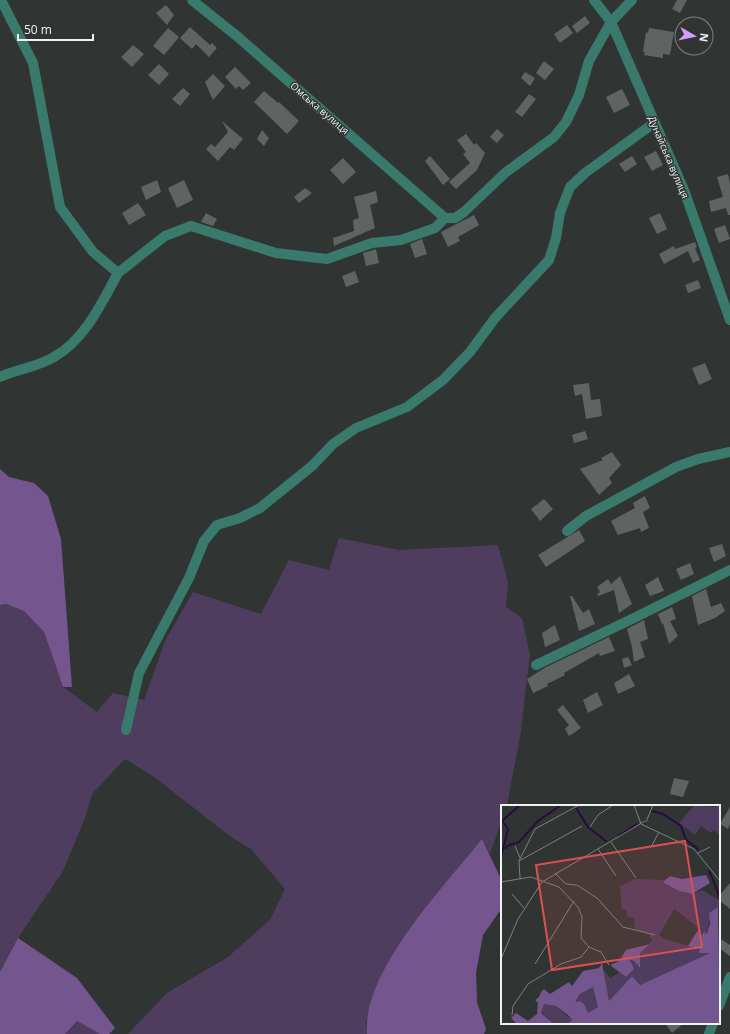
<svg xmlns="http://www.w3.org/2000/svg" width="730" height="1034" viewBox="0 0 730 1034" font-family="'Open Sans',sans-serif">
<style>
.green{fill:#4f3d5f}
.forest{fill:#74558d}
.building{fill:#5f6463}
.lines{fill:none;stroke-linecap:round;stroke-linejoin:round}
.minor{stroke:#3a7a6d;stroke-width:10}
.labels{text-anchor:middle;stroke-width:3;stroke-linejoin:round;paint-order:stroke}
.street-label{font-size:10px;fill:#f0f3f2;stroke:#303534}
.inset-river{fill:none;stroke:#2a0b3e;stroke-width:2}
.inset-road{fill:none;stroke:#7d8180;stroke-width:1}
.view{fill:#db5150;fill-opacity:0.15;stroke:#db5150;stroke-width:2}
.inset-edge{fill:none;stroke:#f0f3f2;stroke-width:2}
</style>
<rect width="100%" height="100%" fill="#303534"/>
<path class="green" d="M339 538 399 550 498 545 508 582 506 607 522 618 530 655 520 737 507 805 502 806V820L490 854 482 839 366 1022 367 1034H128L167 993 228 957 270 920 285 889 251 849 231 837 153 776 125 759 92 794 85 818 63 871 18 938 0 972V605L6 604 24 611 44 632 63 687 97 712 113 693 144 700 165 641 193 592 261 614 289 560 329 570Z
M77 1021 100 1034H65Z"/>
<path class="forest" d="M0 469 9 477 34 483 48 496 61 539 72 687H63L44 632 24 611 6 604 0 605Z
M482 839 502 881V908L483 935 476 973 477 1002 486 1029 484 1034H367C362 971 444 887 482 839Z
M18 938 77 978 115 1028 109 1034H100L77 1021 65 1034H0V972Z"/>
<path class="building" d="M677 0H687L680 13 672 9Z
M166 5 174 15 167 25 156 13Z
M585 16 590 23 577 33 572 26Z
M567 25 573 33 560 43 554 34Z
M190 27 210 45 212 43 217 48 209 57 196 44 192 49 180 38Z
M168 28 179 37 164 55 153 46Z
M649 28 674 32 670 55 663 54V58L644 55 645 52H643L646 32 648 33Z
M133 45 144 54 132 67 121 57Z
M544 61 554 69 545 80 536 73Z
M159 64 169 74 159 85 148 75Z
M235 67 251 83 243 90 239 86 236 89 225 77Z
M525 72 535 78 530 86 521 78Z
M213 74 225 86 213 100 205 82Z
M183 88 190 94 180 106 172 99Z
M622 89 630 105 614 113 606 97Z
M264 91 278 103 279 102 299 121 287 134 254 102Z
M529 94 536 99 522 117 515 112Z
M222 121 243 139 234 150 230 147 218 161 206 149 211 144 215 147 228 132Z
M497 129 504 135 497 143 490 137Z
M262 130 269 138 264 146 257 139Z
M466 134 474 145 476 143 485 153 477 170 456 189 449 182 470 163 463 154 466 152 457 140Z
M656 151 663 165 652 171 644 157Z
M430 156 450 179 443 185 425 161Z
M632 156 637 164 625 172 619 164Z
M343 158 356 172 343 184 330 170Z
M728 174 730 183V215H728L726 208 711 212 709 201 723 197 717 177Z
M157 180 161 192 146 200 141 187Z
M184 180 193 200 177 208 168 188Z
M305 188 312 193 299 203 294 197Z
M376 191 378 202 370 205 375 228 334 246 333 238 354 231 353 220 359 218 354 197Z
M138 203 146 215 129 225 122 213Z
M206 213 217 219 213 226 201 222Z
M660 213 667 229 657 234 649 218Z
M474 215 479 225 458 237 460 241 448 247 441 232Z
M725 225 730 239 719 243 714 229Z
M422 239 427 254 415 258 410 244Z
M695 242 697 247 695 248 700 260 693 263 688 251 664 264 659 254 674 246 675 249Z
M376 249 379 263 366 266 363 253Z
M355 271 359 282 346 287 342 276Z
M698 280 701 288 688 293 685 285Z
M705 363 712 379 699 385 692 368Z
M589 383 591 400 600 399 602 416 586 419 582 394 575 396 573 385Z
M585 431 588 439 574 443 572 435Z
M612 452 621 465 609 478 612 483 599 495 580 469 603 460 601 458Z
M645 496 650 508 643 512 649 528 641 532 640 528 618 535 611 521 635 508 633 503Z
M544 499 553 509 540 521 531 509Z
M579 530 585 541 546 567 538 555Z
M722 544 726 556 714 562 709 548Z
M690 563 694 574 681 580 676 569Z
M620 576 632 604 619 613 614 590 598 596 597 594 600 592 597 587 608 579 611 584Z
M658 577 664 591 650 596 645 585Z
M706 589 711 607 721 603 725 611 715 618 698 625 692 596Z
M570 596H572L583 613 589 609 595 624 579 631Z
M672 607 676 619 670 621 678 636 669 644 663 623 662 624 658 614Z
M644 620 648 639 640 642 645 657 634 662 632 647 627 629Z
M555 625 560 640 545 647 542 633Z
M609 637 615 651 600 656 599 653 564 673 565 675 547 684 548 686 533 693 527 679 546 667Z
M628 657 632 665 624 668 622 659Z
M629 674 635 686 618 694 614 683Z
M597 692 603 705 588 713 583 700Z
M563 705 581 728 569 736 565 729 569 725 557 710Z
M674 778 689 781 683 797 670 794Z
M730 807V824L728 829 720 824Z
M730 883V909L719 900V896Z
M719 938 730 945V956L719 948Z
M665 1023H684L672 1033Z"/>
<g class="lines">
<path class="minor" d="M1 0 33 63 60 207 93 252 118 273 165 236 191 226 276 253 327 259 372 243 401 240 435 228 445 218H455L464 212 505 173 554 137 566 122 579 95 589 61 611 22 632 0
M192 0 238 37 445 218
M594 0 611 22 684 190 730 320
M0 377C17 369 38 367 54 357 85 340 102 302 118 273
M567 531 586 516 676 467 698 459 730 452
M536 665 636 617 730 570
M126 730 139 673 189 578 204 541 217 525 240 518 260 508 312 466 333 444 356 428 407 407 443 380 470 352 495 318 549 260 556 238 560 213 570 187 585 173 654 123
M719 1006 730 977
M709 1034 713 1023"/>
</g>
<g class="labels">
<g class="street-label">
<text transform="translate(320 108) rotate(41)" y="4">Омська вулиця</text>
<text transform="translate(669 157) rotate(67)" y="4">Дунайська вулиця</text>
</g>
</g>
<g transform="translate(501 805)">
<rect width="219" height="219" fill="#303534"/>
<path d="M216 0H219V31L213 25 210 28 200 21 194 30 178 18 193 1 214 2ZM134 74 164 75 162 77 184 88 191 89 201 85 219 96V102L212 106 209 113 206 129 197 131 198 123 173 104 158 130 164 134 199 144 198 148H210L139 180 131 171 108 196 102 175 103 165 109 173 119 167 125 172 133 164 129 156 135 157 138 163 139 148 152 135 149 133V129L133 124 134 114 126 111V105L121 104 119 81ZM92 182 97 202 87 208 73 197 79 189ZM43 199 55 201 71 215 67 219H53L40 207Z" fill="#4f3d5f"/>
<path d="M205 70 209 78 191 89 178 86 162 77 169 71 181 74ZM217 102 219 219H67L71 215 67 210 55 201 43 199 40 208 53 219H16L10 213 15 208 27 216 36 209 37 198 34 195 38 192 40 187 43 184 49 189 68 177 71 181 82 166 98 163 101 158 108 196 131 171 139 180 209 148H198L199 144 187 141 197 125 199 132 203 127 206 129 209 118 208 108ZM92 182 97 202 87 208 83 199 79 196 74 197 79 189ZM149 139 139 148V163L133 156 129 155 133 164 125 172 109 160 118 156 125 145Z" fill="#74558d" fill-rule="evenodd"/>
<path class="inset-river" d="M75 3 87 22 106 37M151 6 162 9 180 21 185 35 198 45M117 31 136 19M4 44 6 41 18 37 37 16 60 0M0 52 7 24 1 16 19 0M208 65 219 93"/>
<path class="inset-road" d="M133 0 140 19 193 44 219 76M145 17 152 0M89 22 97 10 112 0M110 37 135 73M14 41 19 53M150 42 158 27M97 44 115 71M197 48 209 42M18 56 81 21M54 68 65 79 76 80 96 93 122 122 154 130M19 73 18 56 34 24 78 0M0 77 30 72 58 82 77 102 81 112 80 133 88 142 80 152 60 159 27 179 12 201 11 210M11 89 23 103M88 142 100 147 108 160M0 154 17 114 41 77 144 16M34 159 73 96"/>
<path class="view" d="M184 36 201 142 51 165 35 60Z"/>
<rect width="219" height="219" class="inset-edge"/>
</g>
<g transform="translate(694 36) rotate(99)"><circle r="19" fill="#303534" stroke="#7d8180"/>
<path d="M0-3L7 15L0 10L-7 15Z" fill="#d29dfd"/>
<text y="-6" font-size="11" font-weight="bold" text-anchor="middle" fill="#f0f3f2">N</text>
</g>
<path d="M18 34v6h75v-6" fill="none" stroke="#f0f3f2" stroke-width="2"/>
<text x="24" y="34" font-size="12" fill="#f0f3f2" stroke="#303534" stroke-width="3" paint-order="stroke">50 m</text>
</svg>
